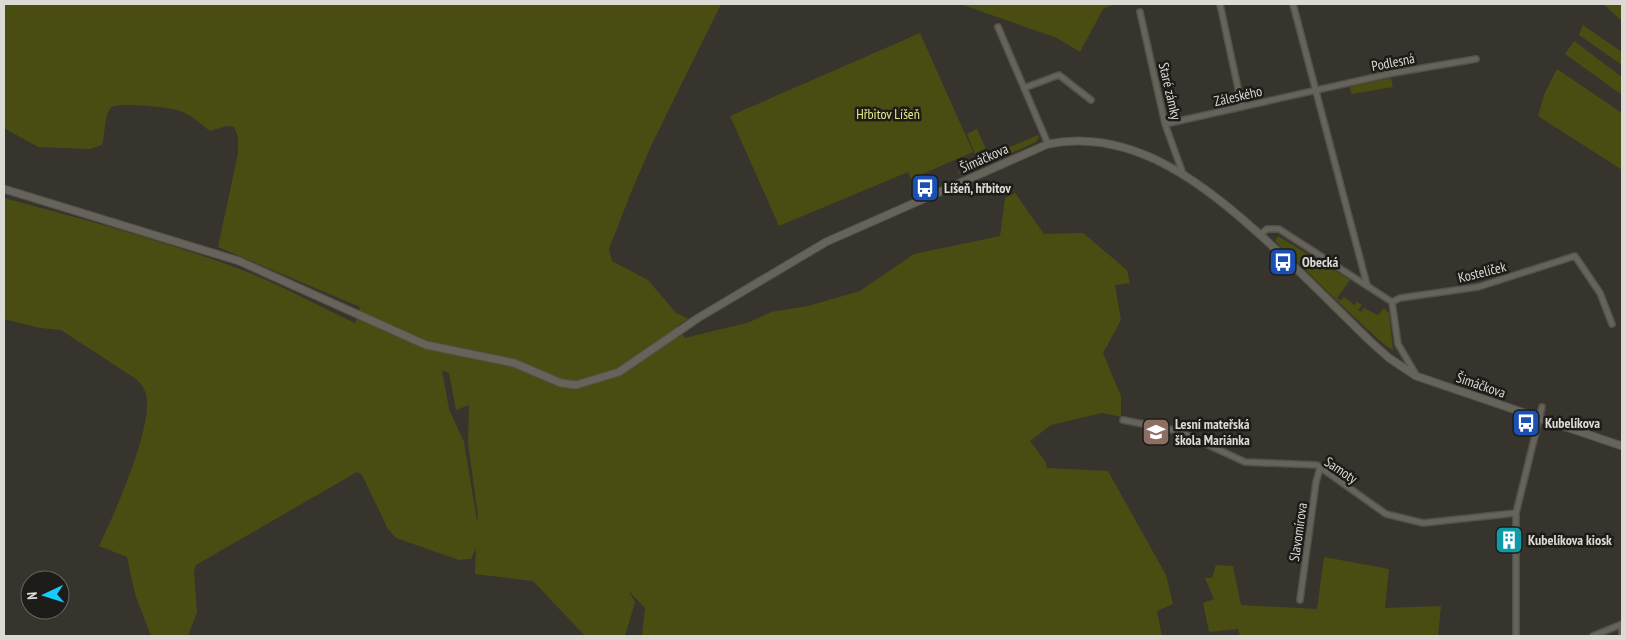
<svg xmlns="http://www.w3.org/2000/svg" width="1626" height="640" viewBox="0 0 1626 640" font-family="'PT Sans Narrow',sans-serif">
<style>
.green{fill:#494d12;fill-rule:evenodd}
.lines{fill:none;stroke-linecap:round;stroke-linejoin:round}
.street-casing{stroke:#53514b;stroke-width:8}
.secondary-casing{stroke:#53514b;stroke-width:9}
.street{stroke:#65635a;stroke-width:5}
.secondary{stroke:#65635a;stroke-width:7}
.labels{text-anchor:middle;stroke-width:5;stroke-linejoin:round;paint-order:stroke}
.street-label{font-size:14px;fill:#dcdad5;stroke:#1d1c18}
.park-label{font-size:14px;fill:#e4ed89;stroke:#1d1c18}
.poi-label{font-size:14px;font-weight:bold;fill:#dcdad5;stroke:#1d1c18;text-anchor:start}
</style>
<rect width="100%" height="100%" fill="#37342d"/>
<path class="green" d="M4 4H721L650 148 630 195 609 249 612 261 648 280 676 313 687 318 688 319 677 326 685 338 750 322 771 312 808 306 860 291 914 254 1000 236 1005 198 1015 193 1044 234 1083 233 1127 270 1130 283 1115 285 1121 320 1103 353 1121 396V417L1102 413 1051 425 1030 441 1045 461 1047 468 1108 471 1166 575 1173 604 1157 611 1162 636H642L645 608 628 590 635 602 625 636H585L533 581 475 574 476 548 471 559 459 560 396 538 388 529 362 475 357 472 196 565 194 572 197 612 188 636H151L135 594 127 557 99 546C114 515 154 426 146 394 144 387 141 384 136 379L61 330 40 328 4 319V198C82 219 161 240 237 268 278 283 315 304 355 323L360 307 218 247 238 153V136L234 127 226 126 210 131C201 124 189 113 177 110 168 107 118 102 112 107 103 115 106 134 102 145L90 149 38 147 4 128ZM442 370 449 373 456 410 469 405 468 443 478 516 477 521 464 442 449 409Z
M960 4H1115L1103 9 1080 52 1057 38Z
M1603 4H1622V21Z
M1583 25 1622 52V65L1579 35Z
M920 33 973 152 911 179 908 172 779 226 730 116Z
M1574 41 1622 77V95L1565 54Z
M1557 69 1622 113V170L1538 116 1544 95Z
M1391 78 1393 87 1351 94 1350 87Z
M977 129 989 156 1038 135 1039 137 1036 142 964 174 957 173 968 166 976 157 967 134Z
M1278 236 1350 280 1337 298 1340 301 1344 297 1354 305 1357 302 1362 305 1358 310 1361 312 1364 308 1378 315 1384 308 1389 313 1393 350C1385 349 1291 256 1275 241Z
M1324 557 1389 569 1385 608 1441 606 1438 636H1240L1238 629 1209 632 1203 603 1214 599 1205 578H1212L1216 565 1233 566 1241 605 1317 609Z"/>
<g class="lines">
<g class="street-casing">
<path id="street" d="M1220 4 1242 107
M1293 4 1367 285
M1140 12 1165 124 1183 174
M998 27 1048 144
M1024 88 1059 75 1091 100
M1165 124 1393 73 1476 59
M1260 235 1267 229H1279L1392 302 1398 344 1415 373
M1392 302 1400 298 1478 287 1575 256 1600 293 1612 324
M1123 420 1178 431 1245 462 1317 465 1386 514 1423 523 1516 513
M1300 600 1316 482 1320 468
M1516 636V513L1542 407
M1593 636 1622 624
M1622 636V625"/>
</g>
<g class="secondary-casing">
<path id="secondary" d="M4 189 239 261 426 345 514 363 561 383 576 385 619 372 698 318 826 242 1048 144C1135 127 1208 187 1268 242 1303 274 1336 308 1370 341L1389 358 1416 376 1622 446"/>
</g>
<use href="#street" class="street"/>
<use href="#secondary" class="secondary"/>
</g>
<defs>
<g id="bus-square" transform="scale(1.4375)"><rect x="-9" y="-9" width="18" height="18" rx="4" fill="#1a4fb4" stroke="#1d1c18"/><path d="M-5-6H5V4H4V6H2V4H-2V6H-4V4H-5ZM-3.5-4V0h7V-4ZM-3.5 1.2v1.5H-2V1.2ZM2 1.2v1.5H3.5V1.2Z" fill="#fff"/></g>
<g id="school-square" transform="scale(1.4375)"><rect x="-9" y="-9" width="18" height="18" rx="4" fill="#8d6e63" stroke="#1d1c18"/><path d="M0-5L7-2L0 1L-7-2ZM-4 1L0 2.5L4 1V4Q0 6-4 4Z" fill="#fff"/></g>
<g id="building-square" transform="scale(1.4375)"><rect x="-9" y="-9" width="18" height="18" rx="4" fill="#0f9aa8" stroke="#1d1c18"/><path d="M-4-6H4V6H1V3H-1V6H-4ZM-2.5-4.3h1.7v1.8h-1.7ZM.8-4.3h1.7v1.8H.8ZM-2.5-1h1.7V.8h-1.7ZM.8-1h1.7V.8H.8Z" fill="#fff"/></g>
</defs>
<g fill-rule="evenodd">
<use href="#bus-square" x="925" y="188"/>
<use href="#bus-square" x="1283" y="262"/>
<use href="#bus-square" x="1526" y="423"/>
<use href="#school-square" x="1156" y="432"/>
<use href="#building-square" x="1509" y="540"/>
</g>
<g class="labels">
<g class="street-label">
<text transform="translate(1393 62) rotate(-11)" y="5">Podlesná</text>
<text transform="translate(1170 91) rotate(77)" y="5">Staré zámky</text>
<text transform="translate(1238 96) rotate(-13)" y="5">Záleského</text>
<text transform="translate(984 158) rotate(-24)" y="5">Šimáčkova</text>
<text transform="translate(1482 272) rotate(-14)" y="5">Kostelíček</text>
<text transform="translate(1481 385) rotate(19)" y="5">Šimáčkova</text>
<text transform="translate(1341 470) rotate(34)" y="5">Samoty</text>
<text transform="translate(1298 532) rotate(-82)" y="5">Slavomírova</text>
</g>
<g class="park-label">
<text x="888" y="119">Hřbitov Líšeň</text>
</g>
<g class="poi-label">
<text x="944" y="193">Líšeň, hřbitov</text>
<text x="1302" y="267">Obecká</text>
<text x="1545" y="428">Kubelíkova</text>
<text x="1175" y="429">Lesní mateřská<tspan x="1175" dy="16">škola Mariánka</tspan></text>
<text x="1528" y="545">Kubelíkova kiosk</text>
</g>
</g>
<rect width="1626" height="640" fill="none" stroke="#dcdad5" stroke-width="10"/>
<g transform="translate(45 595) rotate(266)"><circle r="24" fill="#1d1c18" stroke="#696864"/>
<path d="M0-4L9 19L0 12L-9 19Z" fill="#19cafc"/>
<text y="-8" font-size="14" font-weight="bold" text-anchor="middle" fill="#dcdad5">N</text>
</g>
</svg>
